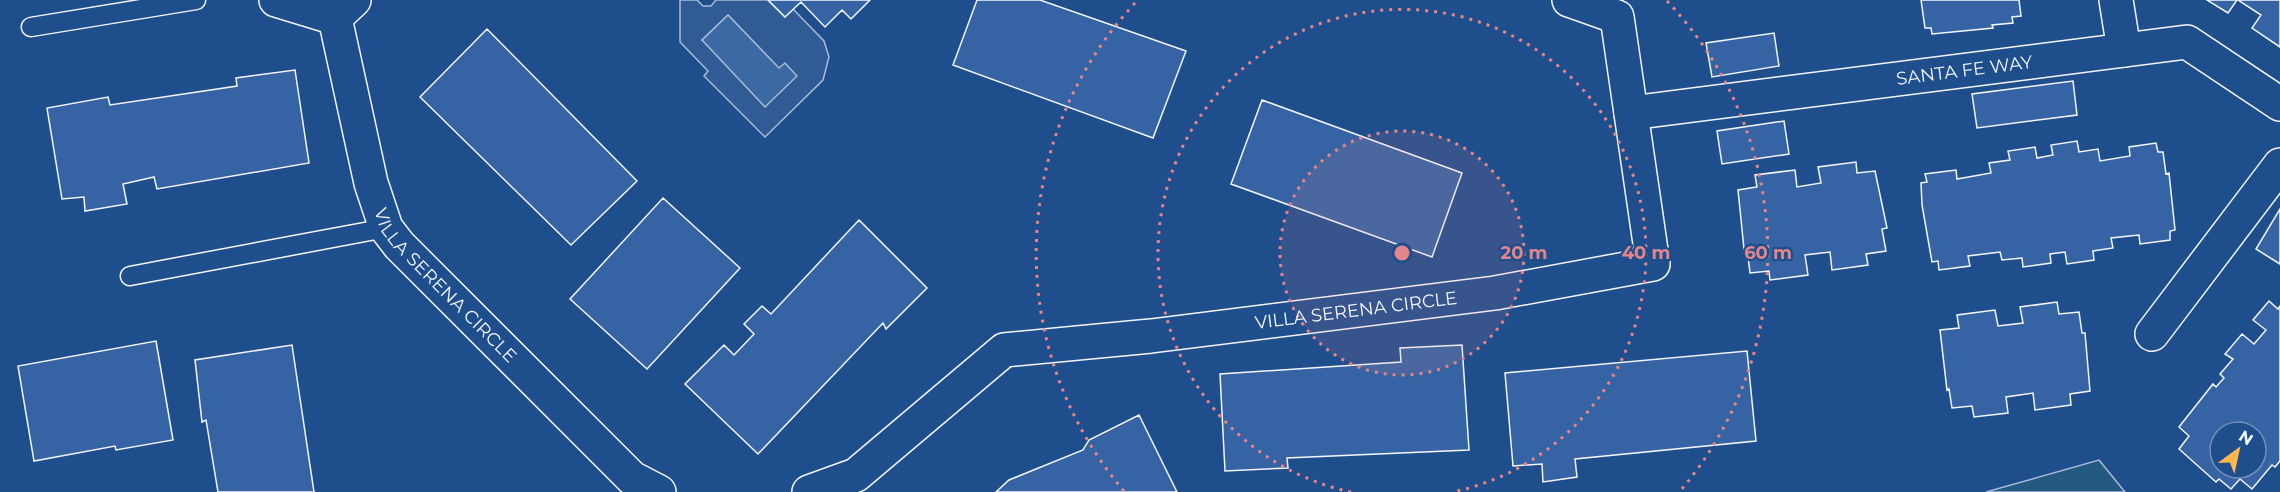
<svg xmlns="http://www.w3.org/2000/svg" width="2280" height="492" viewBox="0 0 2280 492" font-family="Montserrat,sans-serif">
<style>
.green{fill:#245a82;stroke:#a8bbd7;stroke-width:1.5}
.parking{fill:#305b95;stroke:#a8bbd7;stroke-width:1.5;fill-rule:evenodd}
.water{fill:#3b69a3;stroke:#a8bbd7;stroke-width:1.5}
.building{fill:#3563a3;stroke:#f2f6ff;stroke-width:1.5;fill-rule:evenodd}
.lines{fill:none;stroke-linecap:round;stroke-linejoin:round}
.service-casing{stroke:#f2f6ff;stroke-width:21}
.minor-casing{stroke:#f2f6ff;stroke-width:36}
.service{stroke:#1f4e8c;stroke-width:18}
.minor{stroke:#1f4e8c;stroke-width:33}
.ring{fill:none;stroke:#e38589;stroke-width:3;stroke-dasharray:3 6}
.labels{text-anchor:middle;stroke-width:4.5;stroke-linejoin:round;paint-order:stroke}
.street-label{font-size:18px;fill:#f2f6ff;stroke:#1f4e8c}
.centre{fill:#e38589;stroke:#1f4e8c;stroke-width:3}
.ring-label{font-size:18px;text-anchor:middle;font-weight:bold;fill:#e38589;stroke:#1f4e8c;stroke-width:4.5;stroke-linejoin:round;paint-order:stroke}
</style>
<rect width="100%" height="100%" fill="#1f4e8c"/>
<path class="green" d="M2099 460 2125 492H1986Z"/>
<path class="parking" d="M680 0H697L703 6H711L716 0H768L785 17 793 9 824 41 829 57 823 80 765 137 704 76 708 71 680 42ZM728 15 779 69 702 40Z"/>
<path class="water" d="M728 15 779 68 785 63 797 76 765 107 702 40Z"/>
<path class="building" d="M768 0H870L851 19 842 10 825 27 801 2 785 17Z
M977 0H1040L1186 51 1153 138 953 65Z
M1921 0H2019L2021 16 2012 17 2013 23 1992 25 1993 28 1932 34 1931 28H1925Z
M2207 0H2237L2228 13Z
M2238 0H2280V47L2252 28 2261 15Z
M487 29 637 181 571 245 420 97Z
M1774 33 1779 66 1712 77 1706 43Z
M295 70 309 163 157 189 154 177 123 184 127 204 85 211 84 197 62 199 47 108 108 97 110 105 237 86 236 78Z
M2073 81 2077 115 1977 128 1972 94Z
M1262 100 1462 173 1432 257 1231 184Z
M1784 121 1789 154 1722 164 1717 131Z
M2077 141 2079 152 2098 149 2100 161 2130 156 2129 147 2156 143 2158 152H2163L2166 174 2169 173 2175 230 2170 231V240L2140 244 2139 235 2111 238 2113 248 2093 251 2094 260 2067 264 2065 252 2050 254 2051 263 2023 267 2022 258 2002 260 2000 252 1968 256 1970 266 1939 270 1938 261 1932 262 1922 205 1921 183 1927 182 1925 174 1956 170 1957 179 1991 173 1989 163 2010 160 2008 151 2035 147 2037 158 2053 155 2051 145Z
M1856 162 1857 173 1875 171 1887 228 1882 229 1886 251 1866 254 1868 265 1832 270 1830 252 1805 255 1808 275 1770 280 1769 271 1750 273 1747 248 1744 249 1738 190 1757 187 1755 175 1795 170 1797 187 1821 183 1818 167Z
M663 198 740 268 647 369 570 299Z
M2280 209V264L2256 249Z
M859 220 927 288 886 329 883 323 758 454 685 384 724 345 734 355 754 334 744 324 762 306 771 314Z
M2269 301 2278 309 2280 306V461L2275 467 2272 465 2252 489 2240 479 2231 489 2219 479 2216 482 2179 449 2189 436 2179 427 2213 384 2216 387 2224 378 2220 374 2233 359 2225 354 2242 334 2254 344 2266 330 2253 320ZM2220 432H2256V468H2220Z
M2057 302 2059 314 2079 312 2082 333H2085L2090 391 2070 394 2071 405 2035 410 2033 393 2006 397 2008 413 1974 417 1972 406 1952 408 1949 389 1947 390 1940 330 1959 328 1957 315 1995 310 1998 326 2023 323 2020 307Z
M156 341 173 440 116 450 115 446 34 461 18 366Z
M292 345 314 492H218L206 420 202 422 195 360Z
M1462 345 1469 450 1287 458 1288 468 1225 471 1220 374 1401 362 1400 348Z
M1747 351 1756 441 1575 459 1577 477 1543 482 1542 464 1513 466 1505 373Z
M1139 415 1177 492H996L1009 480 1083 450 1089 440Z"/>
<g class="lines">
<g class="service-casing">
<path id="service" d="M31 27 196 0
M130 276 386 228"/>
</g>
<g class="minor-casing">
<g id="minor">
<path d="M276 0 335 18"/>
<path id="s1" d="M354 0 335 18 371 183 386 228 399 245 632 478 659 492"/>
<path d="M2116 0 2124 50"/>
<path id="s2" d="M1631 113 2187 42 2280 104"/>
<path d="M2152 334 2280 165"/>
<path id="s3" d="M809 492 856 475 1004 350 1151 336 1495 293 1653 264 1617 17 1569 0"/>
</g>
</g>
<use href="#service" class="service"/>
<use href="#minor" class="minor"/>
</g>
<circle cx="1402" cy="253" r="122" fill="#e38589" fill-opacity=".12"/>
<g class="ring">
<circle cx="1402" cy="253" r="122"/>
<path d="M1351 492A244 244 0 1 1 1453 492"/>
<path d="M1124 491A366 366 0 0 1 1137 1M1667 1A366 366 0 0 1 1680 491"/>
</g>
<g class="labels">
<g class="street-label">
<text dy="6" stroke="none"><textPath href="#s2" startOffset="336">SANTA FE WAY</textPath></text>
<text dy="6" stroke="none"><textPath href="#s1" startOffset="324">VILLA SERENA CIRCLE</textPath></text>
<text dy="6" stroke="none"><textPath href="#s3" startOffset="598">VILLA SERENA CIRCLE</textPath></text>
</g>
</g>
<circle cx="1402" cy="253" r="9" class="centre"/>
<g class="ring-label">
<text x="1524" y="259">20 m</text>
<text x="1646" y="259">40 m</text>
<text x="1768" y="259">60 m</text>
</g>
<g transform="translate(2238 450) rotate(33)"><circle r="28" fill="#1f4e8c" stroke="#7391ba" stroke-width="1.5"/>
<path d="M0-4.5L10 22L0 15L-10 22Z" fill="#ffb74d"/>
<text y="-9" font-size="16" font-weight="bold" text-anchor="middle" fill="#f2f6ff">N</text>
</g>
</svg>
